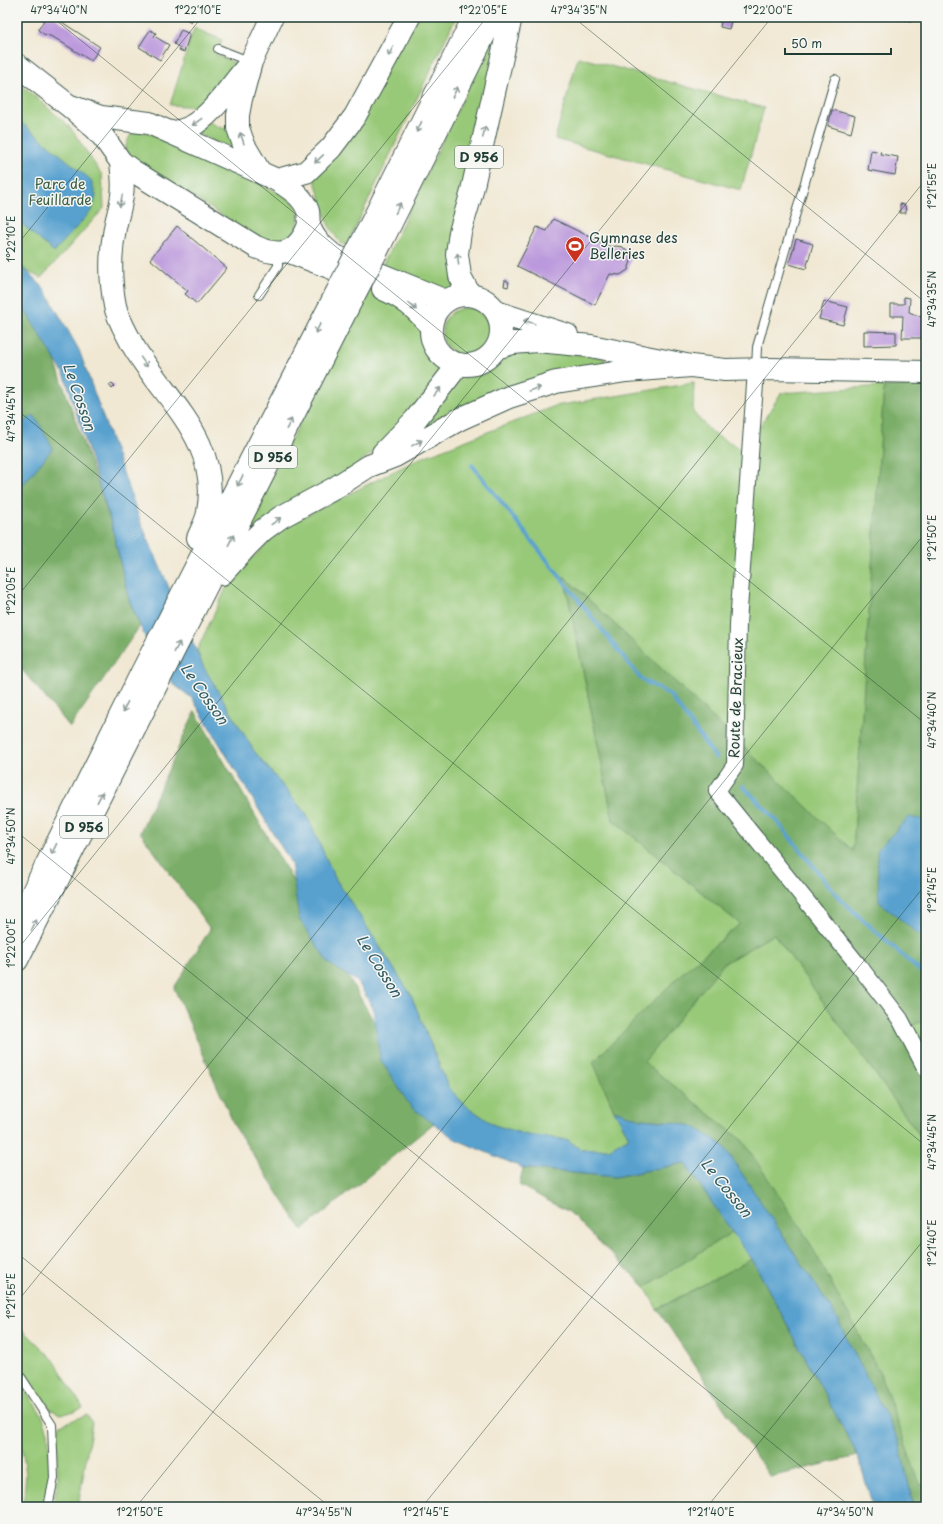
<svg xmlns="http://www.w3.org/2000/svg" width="943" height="1524" viewBox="0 0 943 1524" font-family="'Playpen Sans',sans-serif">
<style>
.green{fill:#98c978;stroke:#5c8356}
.forest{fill:#7aad68;stroke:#4c754e}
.water{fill:#59a1cf;stroke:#3c6f82}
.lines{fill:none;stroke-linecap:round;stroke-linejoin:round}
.stream{stroke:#59a1cf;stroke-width:4}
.building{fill:#bb99dc}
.lane-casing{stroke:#3e574c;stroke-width:10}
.street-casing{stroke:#3e574c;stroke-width:18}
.secondary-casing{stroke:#3e574c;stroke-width:24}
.highway-casing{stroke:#3e574c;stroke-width:24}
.lane{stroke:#fff;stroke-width:8}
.street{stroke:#fff;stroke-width:16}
.secondary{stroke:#fff;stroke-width:22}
.highway{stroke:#fff;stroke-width:22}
.highway-bridge-casing{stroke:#3e574c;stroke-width:24;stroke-linecap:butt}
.highway-bridge{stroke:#fff;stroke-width:22}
.oneway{stroke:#8f9e9a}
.ticks{fill:none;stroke:#1f3d34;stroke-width:1;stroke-opacity:0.45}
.labels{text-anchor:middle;stroke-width:3;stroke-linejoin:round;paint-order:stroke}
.shield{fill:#f6f6f2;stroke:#60746d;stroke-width:1}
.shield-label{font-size:13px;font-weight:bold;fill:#1f3d34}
.park-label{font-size:14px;fill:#3d6045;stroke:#f6f6f2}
.poi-label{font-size:14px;fill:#1f3d34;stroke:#f6f6f2;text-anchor:start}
.street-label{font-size:14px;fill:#1f3d34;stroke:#f6f6f2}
.water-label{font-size:15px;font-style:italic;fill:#305b62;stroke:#f6f6f2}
.neatline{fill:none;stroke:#1f3d34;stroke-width:1.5}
.ticks-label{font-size:10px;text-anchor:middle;fill:#1f3d34}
</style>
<rect width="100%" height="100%" fill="#f6f6f2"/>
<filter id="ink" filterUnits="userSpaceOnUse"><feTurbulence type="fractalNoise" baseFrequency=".025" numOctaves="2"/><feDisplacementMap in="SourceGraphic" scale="8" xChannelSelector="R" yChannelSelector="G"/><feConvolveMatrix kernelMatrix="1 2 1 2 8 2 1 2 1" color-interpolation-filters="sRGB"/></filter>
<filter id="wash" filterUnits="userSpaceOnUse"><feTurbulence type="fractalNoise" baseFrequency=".012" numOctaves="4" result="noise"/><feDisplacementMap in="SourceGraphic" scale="16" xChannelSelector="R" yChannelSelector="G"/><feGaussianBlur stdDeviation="0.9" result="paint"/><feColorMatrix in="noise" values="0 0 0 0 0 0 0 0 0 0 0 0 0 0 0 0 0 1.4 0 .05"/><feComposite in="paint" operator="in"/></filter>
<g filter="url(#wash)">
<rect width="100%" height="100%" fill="#f1e8d3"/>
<path class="green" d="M418 17H456L347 245 340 243 329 226 313 175Z
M501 20 458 288 451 290 439 289 382 266Z
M194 28 222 40 216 55 235 63 224 80 200 107 170 105Z
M578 57 764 108 741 190 555 139Z
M17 81 70 127 102 175 104 208 41 278 17 266Z
M207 121 219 127 233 131 240 154 192 131Z
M140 131 151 134 284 195C287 198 291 200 294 203 304 215 297 239 281 242 273 244 267 241 259 239L133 159 125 150 127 142 131 134Z
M371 289 405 306 419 326 423 346 430 360 445 372 376 450 349 471 236 543Z
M442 332a24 24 0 1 1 48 0a24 24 0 1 1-48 0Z
M530 348 604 358 607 368 407 441 455 380 467 377 484 374 495 367 505 355Z
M694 383 693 412 712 433 744 451 781 393 884 386 853 852 564 577 613 820 740 924 681 974 594 1062 614 1110 629 1137 609 1149 581 1150 568 1140 527 1135 494 1125 465 1105 448 1087 411 995 335 878 306 814 254 751 203 666 197 650 230 580 284 527 418 459 555 406Z
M774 934 926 1144V1485L920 1486 643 1062 723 964Z
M926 1019V1055L907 1028Z
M732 1232 752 1259 657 1309 645 1287Z
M17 1328 23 1330 54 1360 83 1408 68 1413 60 1414 50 1409 30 1380 17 1368Z
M17 1378 42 1415 48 1432 51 1476 46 1507H23L26 1474 22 1447 17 1432Z
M87 1415 92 1423 78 1507H53L58 1480 56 1434 60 1425Z"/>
<path class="forest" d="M17 297 43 326 111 523 129 600 140 626 70 727 17 664Z
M926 385V1019L908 1028 926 1055V1144L774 934 723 964 644 1062 743 1141 807 1238 880 1373 920 1485H926V1507H914L898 1439 693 1126 673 1122 641 1119 614 1110 593 1062 681 974 740 924 613 820 564 576 853 851 884 386Z
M195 711 433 1124 302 1230 235 1127 174 988 210 929 140 832Z
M685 1163 732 1232 645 1287 569 1212 519 1185 523 1168 615 1177Z
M752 1259 858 1456 770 1477 657 1309Z"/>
<path class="water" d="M17 119 91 180 96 196 92 210 54 252 17 220Z
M17 262 44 288 79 350 141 523 203 666 254 751 306 814 335 878 411 995 448 1087 465 1105 494 1125 527 1135 568 1140 581 1150 609 1149 629 1137 614 1110 641 1119 673 1122 693 1126 723 1145 833 1311 898 1439 914 1507H873L858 1456 752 1259 732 1232 685 1163 615 1177 523 1168 455 1139 411 1107 380 1059 373 1008 358 982 329 964 299 919 291 863 192 698 173 684 145 637 129 600 111 523 65 376 17 297Z
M34 415 53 448 17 492V427Z
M909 817 926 820V940L879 902 877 850Z"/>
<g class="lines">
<path class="stream" d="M472 465 641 679 670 695 716 758
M743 786 776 820 840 899 923 974 926 975"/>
</g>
<g id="blocks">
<path class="building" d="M46 17H54L100 47 91 61 58 40 46 34 45 35 38 30Z
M183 17H193L191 22Z
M688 17H702L700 21Z
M705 17H732L729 29 720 27 721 22Z
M901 17H911V21L900 19Z
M150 30 156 33 154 36 169 45 160 60 139 47Z
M181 30 190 34 184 52 179 50 180 48 174 44Z
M832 110 855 116 851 133 828 126Z
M871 150 881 152 880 154 898 157 895 175 868 170Z
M900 204 905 205 906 213H900Z
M553 219 611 247 616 246 623 247 630 255 631 261 628 270 620 275 610 274 595 305 517 266 537 227 547 231Z
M177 226 227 268 197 304 185 294 188 291 150 259Z
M796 239 813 244 806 269 789 264Z
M505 280 509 282 508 287 504 286Z
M904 297 910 298 909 312 926 319V338H902L903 316H891V304H904Z
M824 301 848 307 843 325 819 319Z
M864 331 896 332V345L864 346Z
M112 383 115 386 112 389 109 385Z"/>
</g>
</g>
<g filter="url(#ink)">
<use href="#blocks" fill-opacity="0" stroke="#3e574c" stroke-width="1"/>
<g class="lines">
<g class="lane-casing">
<path id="lane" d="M218 49 251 62
M259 295 278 266V253
M756 369 757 347 835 79
M17 1371 52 1425 54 1478 48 1507"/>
</g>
<g class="street-casing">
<path id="street" d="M756 370 738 624 735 765 717 791 859 966 900 1019 926 1069"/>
</g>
<g class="secondary-casing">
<path id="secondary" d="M17 65 68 105 96 129 104 138 121 162 133 171 256 247C282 258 298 253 309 225
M68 105 101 117 149 123 277 180C289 188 303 196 308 211 309 214 308 219 309 223 311 237 323 247 333 255L446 301
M172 133C178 131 185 130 190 127 214 114 229 87 247 67
M260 172 244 145 238 128V115L241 99 251 62 272 17
M287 251 345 273
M383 289C403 297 417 310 431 326
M431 330a35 35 0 1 1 70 0a35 35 0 1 1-70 0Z
M496 312 567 335
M496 348 513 343 537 341 591 346 691 366 725 370 770 369 926 372"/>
</g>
<g class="highway-casing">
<path id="highway" d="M121 162C122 173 124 184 122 195 121 206 117 217 115 228 110 253 110 280 115 306 118 319 126 332 132 344 165 401 221 439 208 512 207 521 201 530 198 538
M277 180 306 172 331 148 355 116 409 17
M366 234 474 17
M381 243 493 17
M470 295 460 276 457 254 460 232 471 195 511 17
M383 453 415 420 459 364
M222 574 247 546 263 530 281 517 333 489 369 466 395 456 460 419 509 397 556 382 626 371 691 366
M17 924 142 672 336 294
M17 960 351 301"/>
</g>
<use href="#lane" class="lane"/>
<use href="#street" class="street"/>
<use href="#secondary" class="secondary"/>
<use href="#highway" class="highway"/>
<g class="highway-bridge-casing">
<path id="highway-bridge" d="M336 294 366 234
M351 301 381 243"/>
</g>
<use href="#highway-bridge" class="highway-bridge"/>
</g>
<defs><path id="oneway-shaft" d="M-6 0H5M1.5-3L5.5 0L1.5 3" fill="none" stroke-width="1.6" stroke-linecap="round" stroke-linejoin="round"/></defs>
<g class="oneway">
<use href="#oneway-shaft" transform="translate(391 51) rotate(118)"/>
<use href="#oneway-shaft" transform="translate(455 92) rotate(-63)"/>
<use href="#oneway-shaft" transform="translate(197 122) rotate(144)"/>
<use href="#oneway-shaft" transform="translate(419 127) rotate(116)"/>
<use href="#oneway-shaft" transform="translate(484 132) rotate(-78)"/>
<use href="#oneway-shaft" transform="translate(242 138) rotate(-109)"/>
<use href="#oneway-shaft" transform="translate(319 159) rotate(137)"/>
<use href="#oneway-shaft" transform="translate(121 201) rotate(102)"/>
<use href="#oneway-shaft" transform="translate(398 208) rotate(-64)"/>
<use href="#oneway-shaft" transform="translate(458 259) rotate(-96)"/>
<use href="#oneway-shaft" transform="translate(412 306) rotate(42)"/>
<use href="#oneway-shaft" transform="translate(529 322) rotate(-163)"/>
<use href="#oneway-shaft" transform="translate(318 328) rotate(117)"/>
<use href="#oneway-shaft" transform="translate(144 362) rotate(55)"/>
<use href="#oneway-shaft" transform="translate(535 389) rotate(-19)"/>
<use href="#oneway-shaft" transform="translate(437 392) rotate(-52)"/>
<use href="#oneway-shaft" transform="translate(289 424) rotate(-63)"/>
<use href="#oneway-shaft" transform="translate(417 443) rotate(-29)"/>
<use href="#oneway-shaft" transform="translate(240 481) rotate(117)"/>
<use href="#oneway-shaft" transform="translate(276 521) rotate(-36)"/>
<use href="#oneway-shaft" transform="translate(231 540) rotate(-63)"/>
<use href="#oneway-shaft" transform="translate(177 647) rotate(-63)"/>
<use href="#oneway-shaft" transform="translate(125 707) rotate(116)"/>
<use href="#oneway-shaft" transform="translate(100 797) rotate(-63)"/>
<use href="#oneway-shaft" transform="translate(54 849) rotate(116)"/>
<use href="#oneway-shaft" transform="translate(34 925) rotate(-64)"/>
</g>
</g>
<path class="ticks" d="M52 17 926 724M573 17 926 303M17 245 202 17M17 410 926 1146M17 597 487 17M17 832 851 1507M17 950 772 17M17 1253 330 1507M17 1302 926 179M136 1507 926 532M422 1507 926 884M707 1507 926 1237"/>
<defs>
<g id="stadium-pin" transform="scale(1)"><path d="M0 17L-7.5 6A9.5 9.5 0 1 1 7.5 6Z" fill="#c8321e" stroke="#f6f6f2"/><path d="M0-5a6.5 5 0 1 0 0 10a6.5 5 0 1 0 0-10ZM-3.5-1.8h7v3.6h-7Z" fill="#fff"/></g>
</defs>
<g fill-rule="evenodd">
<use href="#stadium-pin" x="575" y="246"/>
</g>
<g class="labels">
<g class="shield">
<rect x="455" y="146" width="48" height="22" rx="3"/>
<rect x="249" y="446" width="48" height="22" rx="3"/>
<rect x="60" y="816" width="48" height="22" rx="3"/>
</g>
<g class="shield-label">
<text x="479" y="162">D 956</text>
<text x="273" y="462">D 956</text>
<text x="84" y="832">D 956</text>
</g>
<g class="park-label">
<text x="60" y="189">Parc de<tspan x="60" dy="16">Feuillarde</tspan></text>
</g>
<g class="poi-label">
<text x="589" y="243">Gymnase des<tspan x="589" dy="16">Belleries</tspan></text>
</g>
<g class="street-label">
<text transform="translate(736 698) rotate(-88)" y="5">Route de Bracieux</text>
</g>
<g class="water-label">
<text transform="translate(79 397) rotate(71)" y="5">Le Cosson</text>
<text transform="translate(204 694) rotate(55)" y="5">Le Cosson</text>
<text transform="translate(379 966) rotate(58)" y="5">Le Cosson</text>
<text transform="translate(726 1188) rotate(51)" y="5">Le Cosson</text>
</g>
</g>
<rect width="943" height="1524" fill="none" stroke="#f6f6f2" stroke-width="44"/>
<path d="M785 48v6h106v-6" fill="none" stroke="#1f3d34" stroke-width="2"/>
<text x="791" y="48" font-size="12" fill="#1f3d34" stroke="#f6f6f2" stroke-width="3" paint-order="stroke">50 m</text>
<rect x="22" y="22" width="899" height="1480" class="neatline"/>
<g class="ticks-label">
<text x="59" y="14">47°34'40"N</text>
<text x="198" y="14">1°22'10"E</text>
<text x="483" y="14">1°22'05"E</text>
<text x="579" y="14">47°34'35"N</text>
<text x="768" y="14">1°22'00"E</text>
<text transform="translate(932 186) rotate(-90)" y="4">1°21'55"E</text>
<text transform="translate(11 239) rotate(-90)" y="4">1°22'10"E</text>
<text transform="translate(932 299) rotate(-90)" y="4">47°34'35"N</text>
<text transform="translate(11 414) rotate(-90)" y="4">47°34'45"N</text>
<text transform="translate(932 538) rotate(-90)" y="4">1°21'50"E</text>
<text transform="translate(11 591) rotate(-90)" y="4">1°22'05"E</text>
<text transform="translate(932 720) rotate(-90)" y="4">47°34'40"N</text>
<text transform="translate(11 836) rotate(-90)" y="4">47°34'50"N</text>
<text transform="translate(932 890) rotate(-90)" y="4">1°21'45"E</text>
<text transform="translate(11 943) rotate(-90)" y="4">1°22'00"E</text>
<text transform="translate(932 1142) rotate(-90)" y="4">47°34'45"N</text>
<text transform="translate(932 1243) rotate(-90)" y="4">1°21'40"E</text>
<text transform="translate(11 1296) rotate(-90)" y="4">1°21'55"E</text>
<text x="140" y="1516">1°21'50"E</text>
<text x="324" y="1516">47°34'55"N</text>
<text x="426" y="1516">1°21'45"E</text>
<text x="711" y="1516">1°21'40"E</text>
<text x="845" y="1516">47°34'50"N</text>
</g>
</svg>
